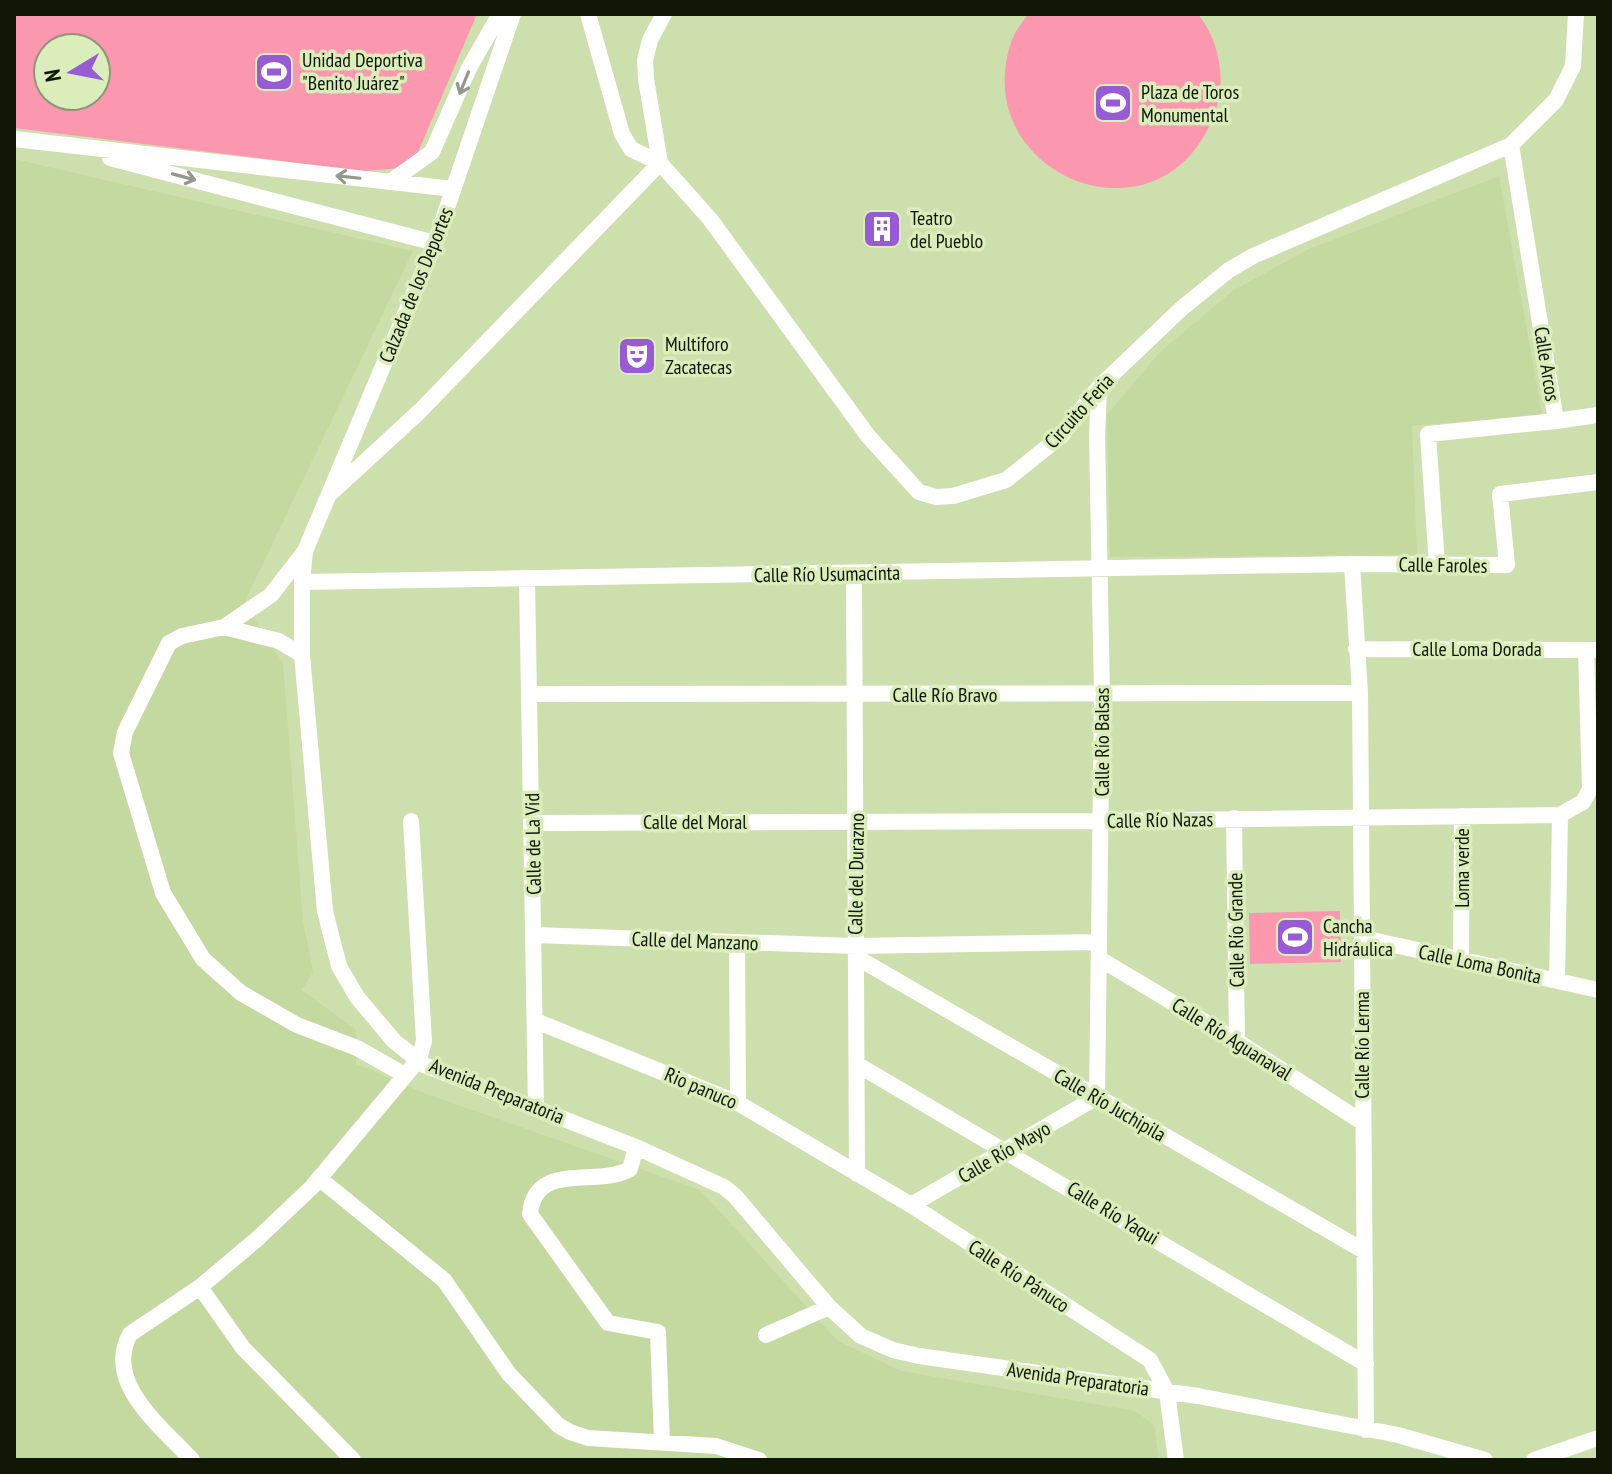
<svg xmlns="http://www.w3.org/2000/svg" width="1612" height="1474" viewBox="0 0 1612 1474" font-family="'PT Sans Narrow',sans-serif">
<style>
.built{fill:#c4d99f}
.grass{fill:#fc97b0;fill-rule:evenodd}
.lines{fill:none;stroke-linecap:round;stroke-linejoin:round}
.minor{stroke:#fff;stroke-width:16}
.oneway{stroke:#94978e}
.labels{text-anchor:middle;stroke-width:7;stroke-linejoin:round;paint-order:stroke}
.poi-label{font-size:20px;fill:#111705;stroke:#daedba;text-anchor:start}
.street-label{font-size:20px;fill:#111705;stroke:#daedba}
</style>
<rect width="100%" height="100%" fill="#cddfad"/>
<path class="built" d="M14 159 413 251 244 603 283 663 303 921 313 972 302 990 356 1030V1064L424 1093 700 1190 838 1341 901 1371 1135 1411 1154 1425 1159 1460H14Z
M1499 176 1542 414 1412 426 1417 555 1110 557 1107 415 1160 352 1234 290 1309 249Z"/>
<path class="grass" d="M14 14H477L413 164 402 168 364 171 14 128ZM48 48H96V96H48Z
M1028 14H1198C1219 40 1227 79 1215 112 1164 256 964 175 1012 40 1015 31 1023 22 1028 14Z
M1340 911 1341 962 1250 964 1249 913Z"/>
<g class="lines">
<path class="minor" d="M664 14 650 40 645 60 646 79 660 163 710 219 868 436 919 492 936 497 953 496 1006 480 1061 436 1099 387 1182 308 1229 270 1253 256 1511 145 1556 100 1573 66 1576 14
M14 139 453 189
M110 158 435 243
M390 182 432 152 469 68 500 14
M1556 421 1598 415
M332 492 420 411 660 163 631 149 622 134 588 14
M305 551 302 582V655L325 911 339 966 357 997 394 1041 424 1065 636 1147 724 1187 735 1196 829 1307 861 1336 893 1350 919 1356 1198 1396 1398 1435 1485 1460
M1352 564 1360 693 1366 1430
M1437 565 1428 434 1556 421 1511 145
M854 574 857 1174
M527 580 536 1107
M302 582 1352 564 1507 565 1500 494 1598 482
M224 627 279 641 302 655
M1356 649 1598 650
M530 694 1360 693
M1234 818 1237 1041
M532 823 1102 821 1560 815 1583 802 1590 789 1586 650
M534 935 855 946 1099 942
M1363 938 1598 990
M737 943 738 1103
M856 957 1364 1251
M1100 959 1237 1041 1362 1122
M1461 960 1462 816
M1557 981 1560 815
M536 1021 738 1103 911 1205 1150 1360 1167 1392 1176 1460
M858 1065 1366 1364
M405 1075 357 1048 297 1025 241 993 203 959 163 893 121 753 125 732 169 643 182 636 224 627 271 595 305 551 435 243 513 14
M636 1147 630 1169C597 1188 535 1160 530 1214L608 1323 658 1332 662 1443
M320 1179 444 1280 509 1374 558 1425 570 1432 588 1438 716 1446 759 1460
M911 1205 1097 1097 1102 695 1097 437 1099 387
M200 1287 243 1348 353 1460
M766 1335 829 1307
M192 1460C162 1427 103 1383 130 1334L200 1287 256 1240 312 1187 419 1059 424 1041 411 821
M1534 1460 1595 1439"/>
</g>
<defs><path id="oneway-shaft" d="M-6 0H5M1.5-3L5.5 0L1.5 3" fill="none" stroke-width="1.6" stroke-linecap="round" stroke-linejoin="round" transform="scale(2)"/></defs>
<g class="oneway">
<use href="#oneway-shaft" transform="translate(464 83) rotate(112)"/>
<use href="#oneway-shaft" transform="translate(184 177) rotate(15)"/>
<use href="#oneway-shaft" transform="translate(348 177) rotate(-174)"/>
</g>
<defs>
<g id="stadium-square" transform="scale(2)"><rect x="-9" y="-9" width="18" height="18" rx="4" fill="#975cd3" stroke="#daedba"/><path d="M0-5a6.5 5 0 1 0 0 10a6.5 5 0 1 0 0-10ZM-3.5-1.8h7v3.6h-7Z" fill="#fff"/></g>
<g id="building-square" transform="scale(2)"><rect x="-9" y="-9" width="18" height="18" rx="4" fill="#975cd3" stroke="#daedba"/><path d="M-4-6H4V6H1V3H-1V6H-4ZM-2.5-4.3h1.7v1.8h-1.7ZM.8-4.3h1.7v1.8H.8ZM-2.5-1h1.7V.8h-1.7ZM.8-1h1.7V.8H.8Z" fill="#fff"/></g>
<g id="theatre-square" transform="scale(2)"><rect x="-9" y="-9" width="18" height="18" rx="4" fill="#975cd3" stroke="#daedba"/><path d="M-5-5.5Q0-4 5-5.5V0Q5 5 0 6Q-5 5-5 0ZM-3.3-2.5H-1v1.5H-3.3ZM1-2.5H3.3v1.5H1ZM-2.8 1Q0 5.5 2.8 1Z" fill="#fff"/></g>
</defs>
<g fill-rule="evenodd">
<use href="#stadium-square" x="274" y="72"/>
<use href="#stadium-square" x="1113" y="103"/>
<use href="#building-square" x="882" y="229"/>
<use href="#theatre-square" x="637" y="356"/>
<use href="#stadium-square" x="1295" y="937"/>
</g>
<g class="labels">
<g class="poi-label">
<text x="302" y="67">Unidad Deportiva<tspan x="302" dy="23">"Benito Juárez"</tspan></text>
<text x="1141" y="99">Plaza de Toros<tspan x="1141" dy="23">Monumental</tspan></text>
<text x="910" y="225">Teatro<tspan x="910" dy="23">del Pueblo</tspan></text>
<text x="665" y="351">Multiforo<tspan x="665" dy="23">Zacatecas</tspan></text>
<text x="1323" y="933">Cancha<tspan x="1323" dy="23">Hidráulica</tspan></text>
</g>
<g class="street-label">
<text transform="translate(416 285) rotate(-68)" y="7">Calzada de los Deportes</text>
<text transform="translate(1547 364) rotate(81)" y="7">Calle Arcos</text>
<text transform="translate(1079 411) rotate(-48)" y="7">Circuito Feria</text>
<text transform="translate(1443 565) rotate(1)" y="7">Calle Faroles</text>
<text transform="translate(827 574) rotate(-1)" y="7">Calle Río Usumacinta</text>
<text x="1477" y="656">Calle Loma Dorada</text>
<text x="945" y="702">Calle Río Bravo</text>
<text transform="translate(1102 742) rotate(-90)" y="7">Calle Río Balsas</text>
<text transform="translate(1160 820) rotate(-1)" y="7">Calle Río Nazas</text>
<text x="695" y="829">Calle del Moral</text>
<text transform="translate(533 844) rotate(-91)" y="7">Calle de La Vid</text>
<text transform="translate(1462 868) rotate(-90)" y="7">Loma verde</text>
<text transform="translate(856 874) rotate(-89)" y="7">Calle del Durazno</text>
<text transform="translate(1236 930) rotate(-91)" y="7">Calle Río Grande</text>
<text transform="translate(695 941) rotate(2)" y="7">Calle del Manzano</text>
<text transform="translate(1480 964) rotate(12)" y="7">Calle Loma Bonita</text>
<text transform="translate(1232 1039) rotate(32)" y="7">Calle Río Aguanaval</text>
<text transform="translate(1362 1045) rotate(-90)" y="7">Calle Río Lerma</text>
<text transform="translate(701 1088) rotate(23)" y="7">Rio panuco</text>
<text transform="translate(497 1091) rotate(22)" y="7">Avenida Preparatoria</text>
<text transform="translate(1110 1105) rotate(30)" y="7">Calle Río Juchipila</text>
<text transform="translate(1004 1152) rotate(-30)" y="7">Calle Río Mayo</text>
<text transform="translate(1113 1213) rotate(31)" y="7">Calle Río Yaqui</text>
<text transform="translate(1019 1276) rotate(33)" y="7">Calle Río Pánuco</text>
<text transform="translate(1078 1379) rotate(8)" y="7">Avenida Preparatoria</text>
</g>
</g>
<rect width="1612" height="1474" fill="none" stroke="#111705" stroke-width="32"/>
<g transform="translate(72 72) rotate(260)"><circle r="38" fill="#daedba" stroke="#8a9772" stroke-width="2"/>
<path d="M0-6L14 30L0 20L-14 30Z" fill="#975cd3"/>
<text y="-12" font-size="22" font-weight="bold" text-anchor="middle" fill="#111705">N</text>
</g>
</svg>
